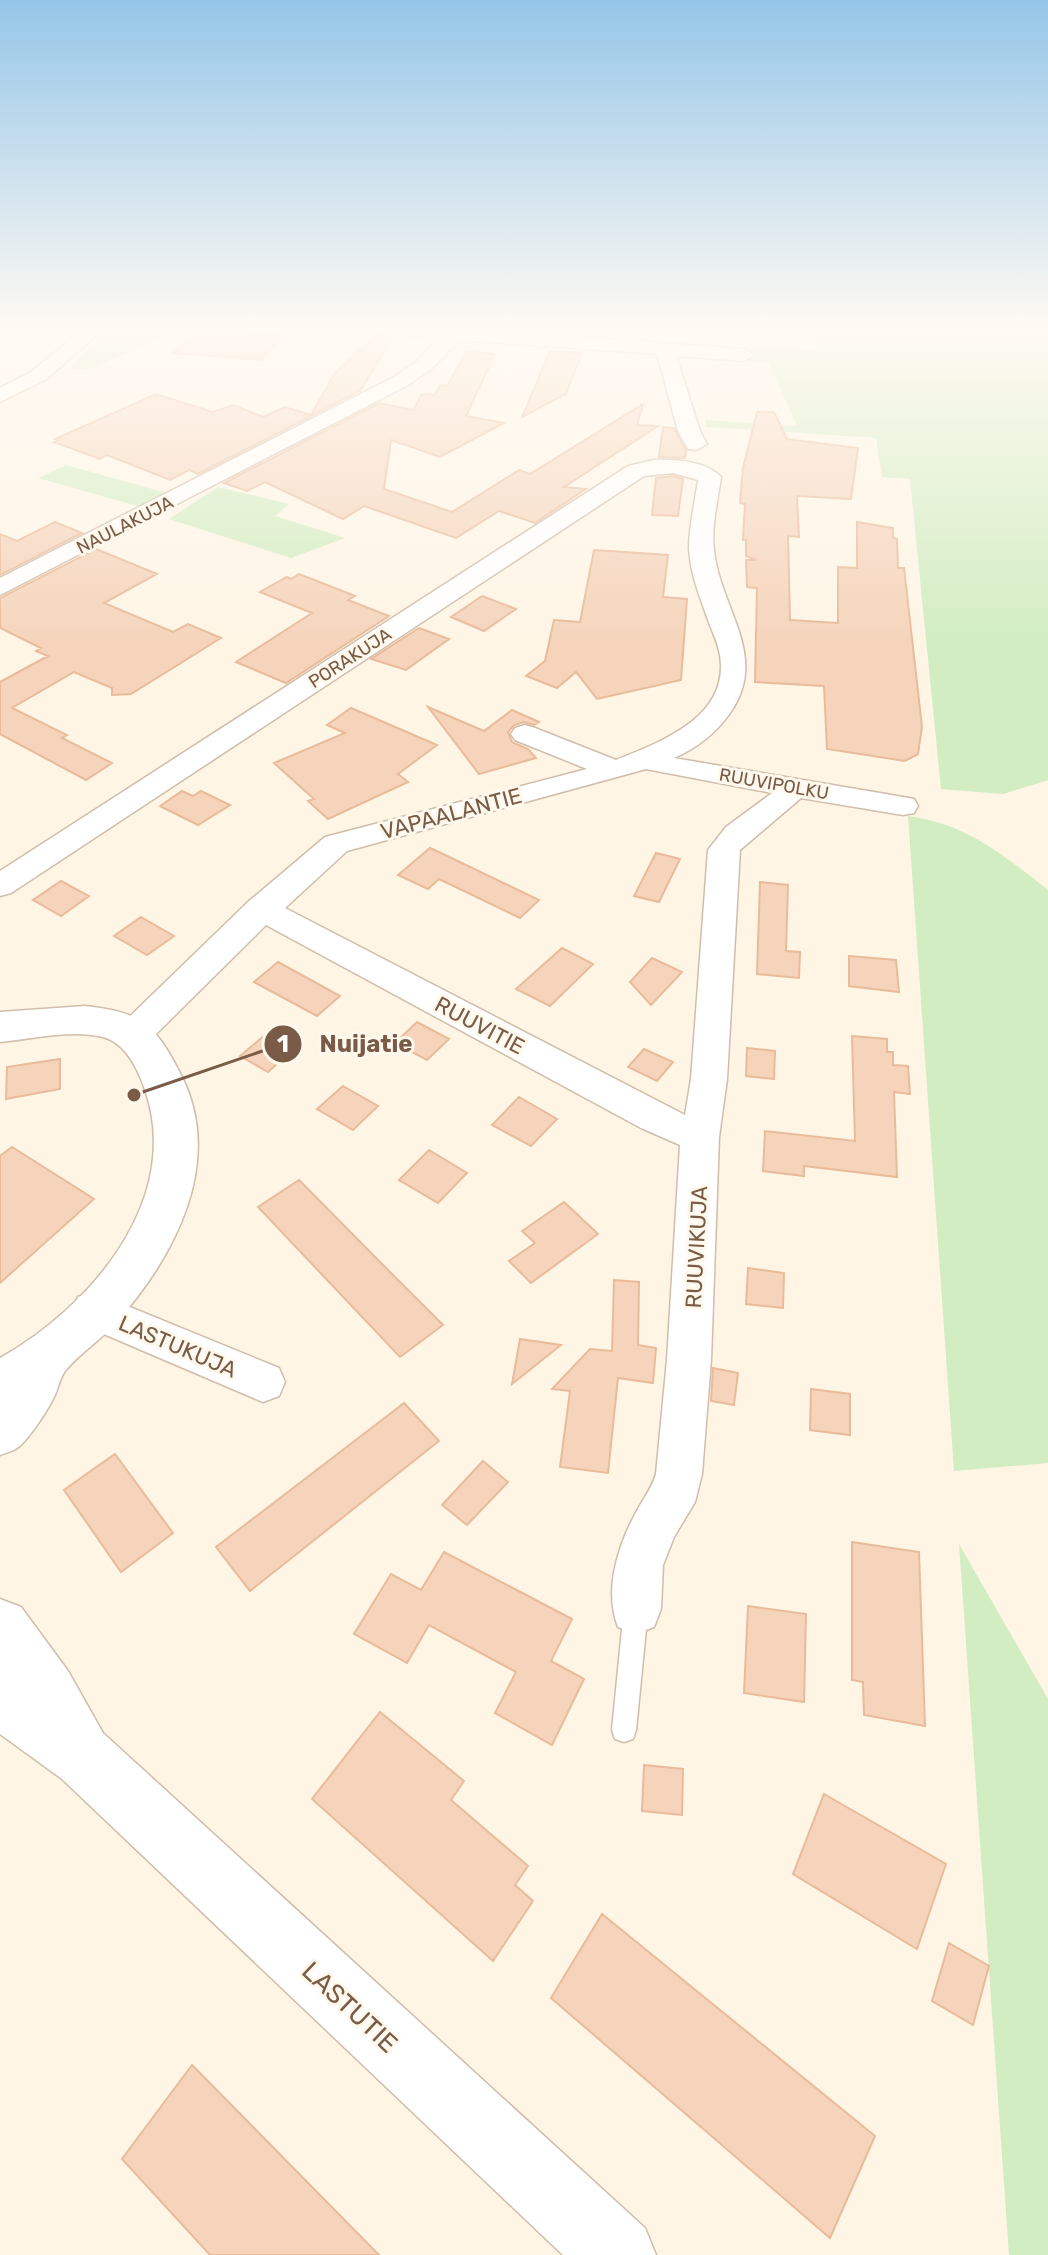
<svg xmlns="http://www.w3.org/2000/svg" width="1048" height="2255" viewBox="0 0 1048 2255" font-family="Rubik,sans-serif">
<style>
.green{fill:#d2edc2}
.building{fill:#f5d4bb;stroke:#e9bb9a;stroke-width:2}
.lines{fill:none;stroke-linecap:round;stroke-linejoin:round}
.service-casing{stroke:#d0bdaa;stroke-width:3}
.minor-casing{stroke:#d0bdaa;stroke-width:3}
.tertiary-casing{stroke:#d0bdaa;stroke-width:3}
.service{fill:#fff;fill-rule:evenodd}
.minor{fill:#fff;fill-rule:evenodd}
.tertiary{fill:#fff;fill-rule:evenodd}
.labels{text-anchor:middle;stroke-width:6;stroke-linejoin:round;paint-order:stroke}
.far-street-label{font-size:18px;fill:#795b48;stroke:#fff9ed}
.street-label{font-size:22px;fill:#795b48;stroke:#fff9ed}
.near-street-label{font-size:26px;fill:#795b48;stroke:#fff9ed}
.leader{fill:none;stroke:#795b48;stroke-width:3}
.callout-dot{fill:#795b48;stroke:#fff9ed;stroke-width:3}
.mark-label{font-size:24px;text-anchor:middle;font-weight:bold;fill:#fff}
.callout-label{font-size:24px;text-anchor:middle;font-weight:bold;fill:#795b48;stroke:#fff9ed;stroke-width:6;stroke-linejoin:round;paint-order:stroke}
</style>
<rect width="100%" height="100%" fill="#fef5e5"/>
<path class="green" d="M109 327H186L90 369H70Z
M805 327H1048V780L1003 794 941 789 910 479 882 477 876 438 706 427 705 420 797 426 769 363 745 361 744 351 764 347 821 351Z
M66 465 167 493 141 507 38 478Z
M218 487 289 504 275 516 345 538 291 558 169 519Z
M908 816C967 824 1002 854 1048 890V1463L954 1471Z
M959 1544 1048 1699V2255H1009Z"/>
<path class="building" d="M204 327 260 334 283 336 261 360 172 353Z
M374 337 393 338 360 391 198 474 189 470 170 480 107 455 100 459 54 442 58 440 55 439 156 394 213 412 233 405 263 417 285 407 311 415 335 373Z
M467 351 495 354 466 416 504 423 440 457 391 440 384 489 452 512 519 470 530 474 643 404 637 425 658 426 564 487 586 489 535 523 499 511 456 538 364 506 343 519 265 482 247 491 224 483 379 403 413 410 422 394 435 395 440 385 447 386Z
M550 351 582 353 566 394 522 417Z
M757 412H774L787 439 858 448 851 499 797 496 799 537 788 536 790 620 838 623V567L857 568V522L893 528V538L897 539 898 568H904L922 727 918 754 905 761 827 749 824 686 755 682 757 588 747 587 746 560H756L746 556V540H743L745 504 740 503 743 468Z
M663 427 674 428 686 451 685 458 659 457Z
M673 476 683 479 678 516 652 515 656 478Z
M55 522 82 533 0 575V534L17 541Z
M96 549 157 574 104 603 173 632 188 624 221 638 131 694 112 695V688L74 672 12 708 67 735 62 738 112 763 86 780 0 734V682L48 656 36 651 41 648 0 628V598Z
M594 550 668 555 663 597 687 599 681 680 597 699 576 672 557 688 526 676 545 661 554 620 580 622Z
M299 574 355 596 348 600 389 616 286 683 236 662 312 613 260 592 287 577 291 579Z
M482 596 516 609 484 631 451 617Z
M419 628 449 639 406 670 371 659Z
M428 707 484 731 512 710 539 722 534 725 524 722 514 725 508 732 512 742 528 749 536 758 479 774Z
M351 708 437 745 398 774 408 782 328 819 308 801 314 799 274 763 345 733 327 725Z
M182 791 193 796 201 791 230 805 198 825 160 806Z
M430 848 441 853 539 900 520 918 439 879 428 889 398 875Z
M656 853 680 859 659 902 634 896Z
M61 881 89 896 61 916 33 900Z
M760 882 788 885 786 951 800 952 799 978 757 974Z
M141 917 174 936 147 955 114 936Z
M562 948 593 964 550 1006 516 989Z
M849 956 896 960 899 992 849 986Z
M652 958 682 972 651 1005 630 982Z
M278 962 340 996 317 1016 254 982Z
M417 1022 449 1039 427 1060 395 1043Z
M272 1029 299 1044 268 1072 240 1056Z
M852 1036 887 1039V1052H893V1065L908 1066 910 1094 894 1092 897 1177 804 1166V1176L763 1171 765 1131 855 1141Z
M747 1048 775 1051 774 1079 746 1076Z
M644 1049 673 1062 657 1081 628 1067Z
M60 1059V1089L6 1099 7 1067Z
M343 1086 378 1106 353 1130 317 1109Z
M519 1097 557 1119 531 1146 492 1125Z
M12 1147 94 1199 0 1283V1156Z
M429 1150 467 1173 438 1203 399 1180Z
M299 1180 377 1259 443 1325 400 1357 258 1207Z
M564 1202 598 1234 531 1283 509 1261 535 1243 522 1231Z
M748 1268 784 1273 783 1308 746 1304Z
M614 1280 639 1282 638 1345 656 1348 653 1383 618 1378 608 1473 560 1467 570 1391 552 1389 590 1349 612 1351Z
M520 1339 561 1345 512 1384Z
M713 1368 738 1373 734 1405 711 1401Z
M811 1389 850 1394V1435L810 1430Z
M404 1403 439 1441 250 1591 216 1547Z
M115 1454 173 1533 121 1572 64 1490Z
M483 1461 508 1482 467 1525 442 1505Z
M852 1542 919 1552 925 1726 864 1715 863 1682 852 1680Z
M444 1552 572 1619 551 1661 584 1679 552 1745 495 1713 516 1672 429 1625 407 1663 354 1634 391 1574 421 1590Z
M748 1606 806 1614 804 1702 744 1693Z
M380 1712 464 1781 451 1800 528 1866 515 1885 533 1901 493 1961 312 1799Z
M644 1765 683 1769 682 1815 642 1811Z
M824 1794 946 1864 917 1949 793 1874Z
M602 1914 875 2136 830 2238 551 1998Z
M949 1943 989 1966 973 2025 932 2001Z
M192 2065 379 2255H210L122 2159Z"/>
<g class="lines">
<g class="service-casing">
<path id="service" d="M636 1597 644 1601 648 1609 636 1730 633 1739 624 1742 615 1739 612 1730 624 1609 628 1601Z"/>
</g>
<g class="minor-casing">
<path id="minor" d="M86 327H106L45 380 0 402V388L31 372Z
M351 327H437L744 349 754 355 744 361 676 356 700 431 707 444 696 450 688 449 678 431 657 354 460 340 430 370 408 385 0 595V578L394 377 416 362 440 338 360 333Z
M654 460C674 459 707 461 721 477 718 500 711 527 714 550 720 609 770 656 730 713 716 733 697 748 674 758L903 797 914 799 918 806 914 813 903 815 801 798 740 850 727 1079 719 1137 711 1360 702 1474 695 1502 674 1537 663 1565 661 1609 654 1627 636 1634 618 1627C603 1589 619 1542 639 1507 646 1495 652 1487 656 1474L667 1360 680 1145 641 1128 266 925 147 1043 134 1047 121 1043 116 1034 121 1025 248 902 325 837 587 769 515 740 511 734 515 728 525 725 535 728 616 760C661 742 730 717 720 655 718 643 712 631 708 620 700 597 690 573 689 548 689 526 695 502 698 480L673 473 644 476 11 893 0 896V871L628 466ZM646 769 772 793 726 827 708 850 691 1079 685 1115 285 908 347 851Z
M93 1292 279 1368 285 1382 279 1396 263 1402 78 1323 72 1310 78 1297Z"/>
</g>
<g class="tertiary-casing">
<path id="tertiary" d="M85 1006C140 1012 154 1023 179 1071 227 1160 175 1257 114 1325 99 1341 78 1355 65 1371 59 1379 58 1391 53 1399 47 1411 27 1442 17 1448 13 1451 5 1453 0 1455V1358C91 1307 185 1198 144 1087 137 1067 125 1043 103 1037 71 1029 32 1039 0 1042V1012Z
M0 1599 21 1607 68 1671 103 1733 645 2228 656 2255H563L62 1779 0 1734Z"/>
</g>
<use href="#service" class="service"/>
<use href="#minor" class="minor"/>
<use href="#tertiary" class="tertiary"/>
</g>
<linearGradient id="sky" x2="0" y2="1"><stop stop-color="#95c6e8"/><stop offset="0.51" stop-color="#fffaf3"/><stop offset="1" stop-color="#fffaf3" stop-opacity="0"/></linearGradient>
<rect width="1048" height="643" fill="url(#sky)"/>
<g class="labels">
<g class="far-street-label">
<text transform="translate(125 525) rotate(-27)" y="6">NAULAKUJA</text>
<text transform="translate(350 658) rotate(-33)" y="6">PORAKUJA</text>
<text transform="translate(774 784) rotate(10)" y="6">RUUVIPOLKU</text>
</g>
<g class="street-label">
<text transform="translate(451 813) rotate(-15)" y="8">VAPAALANTIE</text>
<text transform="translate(480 1025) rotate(28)" y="8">RUUVITIE</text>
<text transform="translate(696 1247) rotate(-87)" y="8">RUUVIKUJA</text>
<text transform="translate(178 1346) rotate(23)" y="8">LASTUKUJA</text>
</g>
<g class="near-street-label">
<text transform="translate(350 2007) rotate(43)" y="9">LASTUTIE</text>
</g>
</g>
<path class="leader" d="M134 1095L283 1044"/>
<g class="callout-dot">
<circle cx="134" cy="1095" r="8"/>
<circle cx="283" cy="1044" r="20"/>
</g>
<g class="mark-label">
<text x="283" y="1052">1</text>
</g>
<g class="callout-label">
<text x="366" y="1052">Nuijatie</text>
</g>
</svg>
